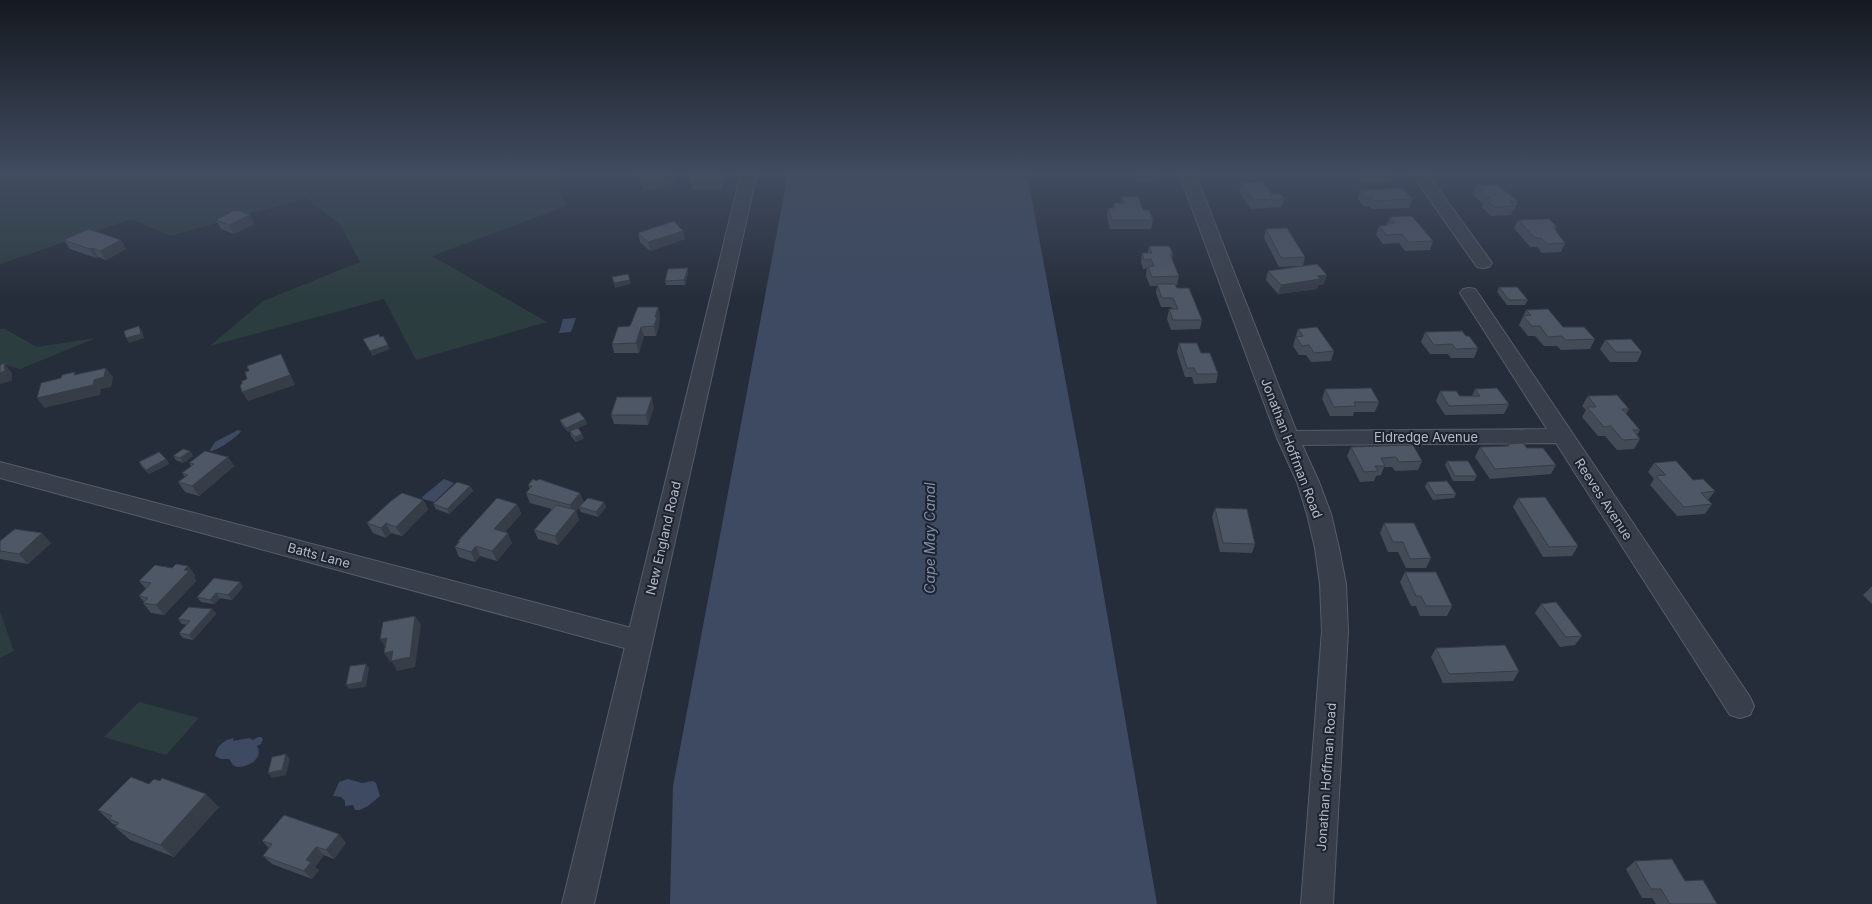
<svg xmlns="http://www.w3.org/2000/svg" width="1872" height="904" viewBox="0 0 1872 904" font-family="Inter,sans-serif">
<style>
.green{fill:#2c3d3f}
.water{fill:#3d4a61}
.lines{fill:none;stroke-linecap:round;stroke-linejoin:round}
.minor-casing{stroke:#575d68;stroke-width:2}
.tertiary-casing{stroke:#575d68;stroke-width:2}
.minor{fill:#393f4a;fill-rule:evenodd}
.tertiary{fill:#393f4a;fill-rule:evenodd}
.wall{fill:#434b57}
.shaded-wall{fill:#373d47}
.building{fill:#4e5765;stroke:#373d47}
.labels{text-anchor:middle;stroke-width:4;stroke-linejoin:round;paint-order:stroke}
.street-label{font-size:13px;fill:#b5bac6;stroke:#1e242f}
.water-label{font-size:14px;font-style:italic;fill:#7f8eaa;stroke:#1e242f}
</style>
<rect width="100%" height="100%" fill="#262d3a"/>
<path class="green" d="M0 173H565L557 185 567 206 432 256 547 322 416 360 384 299 210 346 263 301 360 262 340 224 306 198 170 236 132 219 0 264Z
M0 329H5L37 347 96 338 20 369 0 364Z
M0 612 14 651 0 658Z
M139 702 199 718 166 755 104 737Z"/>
<path class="water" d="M788 173H1027L1084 480 1157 904H670L673 786Z
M576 318 571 332 559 333 563 319Z
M238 430 241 431C240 435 216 452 210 451V450L215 442Z
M444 479 454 483 434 502 423 499 422 497Z
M258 737H261L263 739 261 744 257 746C264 759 248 767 237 767L233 765 229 759H221L215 756C217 745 224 740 234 738L233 741 249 738 253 740Z
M348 779 362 783 373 781 376 783 380 796 368 806 360 810H355L353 805 345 806V801L341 797 333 796 339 782Z"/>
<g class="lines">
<g class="minor-casing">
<path id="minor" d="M1411 173H1427L1492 263 1489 267 1483 268 1477 267Z
M1469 288 1475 289 1478 293 1750 697 1754 706 1750 715 1740 718 1730 715 1556 443 1288 445 1280 443 1277 438 1280 433 1288 431 1547 429 1460 293 1463 289Z
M0 462 639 630 648 633 652 641 648 649 639 652 0 478Z"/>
</g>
<g class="tertiary-casing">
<path id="tertiary" d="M741 173H757L594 904H562Z
M1179 173H1195L1299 438 1319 482 1331 514 1339 548 1346 584 1348 631 1333 904H1301L1322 631 1320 584 1315 548 1307 514 1297 482 1277 438Z"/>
</g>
<use href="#minor" class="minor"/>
<use href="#tertiary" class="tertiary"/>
</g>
<path class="wall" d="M641 173 642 177 645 176V174L675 183 654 189 652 188 645 190 642 186 640 178 635 179Z
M722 173 724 181 722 189 692 190 690 182Z
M1134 173H1161L1160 180 1137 181Z
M1360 173H1394L1391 182 1362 183 1358 178Z
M1241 183 1284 199 1281 207 1251 209 1239 192Z
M1476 185 1518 201 1514 210H1513L1511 215 1491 216 1482 207 1483 204 1473 194Z
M1360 190 1412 199 1409 208 1372 209 1369 206H1363L1358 199Z
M1122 197 1143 210 1153 220 1151 229H1110L1107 217 1108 208H1113L1114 203H1121Z
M250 215 254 224 234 234 221 229 216 220Z
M1390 217 1433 241 1430 250 1405 251 1399 243 1383 244 1376 235 1379 226H1385L1386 223H1388Z
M1518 220 1557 227 1555 230 1565 243 1561 252 1542 253 1537 247H1530L1514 228Z
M1266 229 1305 257 1303 266 1324 284 1318 285 1317 289 1278 294 1266 280 1268 271 1299 266 1279 267 1264 238Z
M683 231 685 239 650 251 640 242 638 233Z
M64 240H121L126 249 106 260 98 257 96 258 70 249Z
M1149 246 1173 254 1172 260 1179 276 1177 285H1175L1177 288 1202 320 1200 329 1171 330 1167 319 1169 309H1172L1171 307H1161L1156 293 1157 286H1150L1146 276 1147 268 1143 269 1141 262 1142 253H1148Z
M688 268V273L685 285H666L665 281Z
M1499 287 1528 300 1525 305H1507L1497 292Z
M658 307 660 316 659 323V326L656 336H644L639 353H614L612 344 630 326Z
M1526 310 1563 327 1595 339 1590 349 1561 350 1557 346H1544L1535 336H1528L1519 325Z
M1298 329 1334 351 1331 361 1311 362 1306 355H1299L1293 346Z
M1425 332 1466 336 1478 348 1474 358H1451L1448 354H1430L1421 342Z
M1605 340 1642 352 1637 362H1610L1600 349Z
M1179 343 1201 353 1218 374 1216 383 1194 384 1192 377H1185L1177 352Z
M1325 389 1379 402 1375 412H1354L1353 416H1330L1322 399Z
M1475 389 1509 404 1504 414 1445 415 1436 401 1440 391 1460 396H1472Z
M1588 396 1629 409 1626 414 1640 430 1637 435 1640 439 1634 449 1617 450 1605 436H1598L1582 417 1586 410 1582 406Z
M654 407 648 425 614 424 611 415Z
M585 419 587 424 578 428 584 438 576 442 571 436 570 431 568 432 562 425 560 420Z
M1508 444 1527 448 1556 465 1551 474 1490 479 1475 457 1480 447 1506 446Z
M1351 447 1422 461 1418 470 1395 471 1392 467H1384L1381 475 1376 476 1374 481 1360 482 1347 456Z
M190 451 193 456 183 463 176 460 173 456Z
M228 457 234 466 199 496 185 492 178 482 185 477 182 473 191 466 189 463Z
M166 459 169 464 149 474 142 467 139 462Z
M1447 461 1477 476 1474 481H1453L1445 465Z
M1654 463 1693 480 1715 491 1708 500 1712 504 1705 514 1677 516 1650 485 1654 479 1648 472Z
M1427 482 1456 494 1454 498 1433 500 1425 487Z
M528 485 584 502 606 507 598 517 581 512 579 508 576 511 579 520 558 545 538 539 534 530 552 509 530 503 526 493 530 489Z
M470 486 473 491 449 514 436 509 433 504Z
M1518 498 1578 546 1572 556 1543 557 1513 507Z
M423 500 428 509 402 536 391 533 386 538 373 533 367 523Z
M517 504 521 514 505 532 512 543 497 561 480 556 475 562 459 557 455 547 458 543V541Z
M1215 508 1255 544 1252 553 1220 552 1212 517Z
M1384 523 1431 558 1426 568H1406L1398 552H1388L1380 533Z
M0 541 51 543 28 564 0 559Z
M188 566 195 575 194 577 196 581 164 615 151 613 143 603 144 602 139 596 146 589 139 581 172 568Z
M1405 572 1452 606 1447 616H1420L1416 606H1411L1400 582Z
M1872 586V604L1863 595Z
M243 587 232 600 220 598 214 604 201 602 197 597Z
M1541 604 1582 636 1575 645 1560 647 1535 613Z
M212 609 216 614 193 640 183 638 179 633 187 625 182 624 178 619Z
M1436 648 1519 671 1513 681 1443 683 1431 657Z
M149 784 219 807 174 857 130 840 115 827 117 825 113 824 98 810Z
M339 834 346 843 334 859 324 855 315 867 319 870 312 879 272 864 263 856 269 848 262 841Z
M1635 861 1685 881 1717 904H1656L1652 898H1642L1626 869Z"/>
<path class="shaded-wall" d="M641 173 642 178 635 179 634 174Z
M722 173 724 181 722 189 721 181Z
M674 174 675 183 654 189 652 181Z
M650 179 652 188 645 190 643 181Z
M250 215 254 224 234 234 229 225Z
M683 231 685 239 650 251 648 242Z
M121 240 126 249 106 260 100 251Z
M93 248 98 257 96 258 90 249Z
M688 268V273L685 285 684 280Z
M1327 275 1324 284 1318 285 1317 289 1278 294 1281 285 1317 276Z
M630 280 631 284 615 288 614 283Z
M658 307 660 316 659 323V326L656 336 654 326 655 317Z
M139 326 142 331 144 338 129 343 126 338Z
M641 327 644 336 639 353 636 343Z
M388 345 390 349 372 356 370 351Z
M281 354 286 364 295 385 248 401 242 392Z
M4 363 12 373V381L0 384V373Z
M106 368 113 377 111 387 101 389 100 395 44 408 37 398Z
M652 397 654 407 648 425 646 415Z
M585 419 587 424 568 432 566 428Z
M582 434 584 438 576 442 575 437Z
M190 451 193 456 183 463 180 458Z
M228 457 234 466 199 496 192 486Z
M166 459 169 464 149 474 146 470Z
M470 486 473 491 449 514 447 509Z
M580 493 584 502 576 511 579 520 558 545 555 536 573 514 570 505Z
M423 500 428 509 402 536 396 527Z
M604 502 606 507 598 517 596 512Z
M517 504 521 514 499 539 494 529Z
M386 523 391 533 386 538 381 528Z
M42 533 51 543 28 564 19 554Z
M508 533 512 543 497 561 492 551Z
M476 546 480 556 475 562 471 552Z
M188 566 195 575 194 577 196 581 164 615 156 605Z
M240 582 243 587 232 600 228 595Z
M216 593 220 598 214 604 210 600Z
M212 609 216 614 193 640 189 635Z
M415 616 421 625 415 667 397 671 392 662H390L384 653Z
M387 638 386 648 380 639Z
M366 664 369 668 366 687 349 689 346 685Z
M286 754 290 759 286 775 272 778 268 773Z
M206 794 219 807 174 857 160 845Z
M339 834 346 843 334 859 326 850Z
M316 847 324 855 315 867 319 870 312 879 304 871 306 860Z"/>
<path class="building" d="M651 173H672L674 174 652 181 650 179 643 181 640 177 646 175 645 174Z
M693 173H722L721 181 690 182Z
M1363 173H1394L1364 174Z
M1263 182 1272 194H1280L1284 199 1253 200 1241 183Z
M1496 184 1518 201 1510 202 1514 206 1495 207 1485 199 1490 198 1476 185Z
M1403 188 1412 199 1375 201 1372 197 1366 198 1360 190Z
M1138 196 1143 210H1149L1153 220H1112L1108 208H1115L1114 203H1124L1122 197Z
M233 211H239L250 215 229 225 216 220Z
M1412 216 1433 241 1408 242 1402 234 1386 235 1379 226 1388 225 1386 223H1395L1390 217Z
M1549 219 1557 227H1553L1565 243 1547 244 1541 238H1535L1518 220Z
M674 221 683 231 648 242 638 233Z
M1287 228 1305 257 1281 258 1266 229Z
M88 229 121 240 100 251 93 248 90 249 64 240Z
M1149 246H1169L1173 254H1170L1179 276 1152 277 1148 267 1154 266 1151 259 1144 260 1142 253H1152Z
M1317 264 1327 275 1317 276 1320 279 1281 285 1268 271Z
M688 268 684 280 665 281 668 269Z
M628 274 630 280 614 283 612 277Z
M1157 284H1175L1177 288H1189L1202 320H1173L1169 309H1178L1173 298H1162Z
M1499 287H1517L1528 300H1509Z
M638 307H658L655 317H657L654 326 641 327 636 343 612 344 618 327 630 326Z
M1548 309 1563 327H1584L1595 339 1566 340 1562 336 1548 337 1540 326H1532L1523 316 1531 315 1526 310Z
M139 326 141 334 126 338 124 331Z
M1317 327 1334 351 1314 353 1309 345 1302 346 1296 337 1303 336 1298 329Z
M1462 331 1466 336H1469L1478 348 1456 349 1452 344 1434 345 1425 332Z
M379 334 380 337 383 336 388 345 370 351 363 339Z
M1631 339 1642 352H1616L1605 340Z
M1179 343H1197L1201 353H1210L1218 374H1197L1194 368H1187Z
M281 354 290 375 242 392 240 385 242 384V381L247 379 245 372 249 371 247 366Z
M4 363 5 371 0 373V365Z
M106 368 104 377 94 380 93 385 37 398 41 383 61 378 62 375 75 372 74 375Z
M1371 388 1379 402H1354L1356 406 1334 407 1325 389Z
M1497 388 1509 404 1449 406 1440 391H1456L1460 396H1480L1475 389Z
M1617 395 1629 409H1622L1640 430H1633L1640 439 1623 440 1611 426 1604 427 1587 407H1596L1588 396Z
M617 397H652L646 415H611Z
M579 412 585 419 566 428 560 420Z
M578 428 582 434 575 437 570 431Z
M1523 443 1527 448H1543L1556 465 1495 469 1480 447 1509 446 1508 444Z
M1413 445 1422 461 1399 462 1396 457 1381 458 1385 466H1375L1378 471 1364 472 1351 447Z
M183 449 190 451 180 458 173 456Z
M205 451 228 457 192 486 178 482 188 475 182 473 194 464 189 463Z
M159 452 166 459 146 470 139 462Z
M1447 461H1468L1477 476H1455Z
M1676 461 1693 480 1703 479 1715 491 1701 493 1712 504 1684 507 1656 476 1666 475 1654 463Z
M533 479 537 481 539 479 580 493 570 505 526 493 532 486 528 485Z
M1447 481 1456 494 1435 495 1427 482Z
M457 482 470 486 447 509 433 504Z
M402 493 423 500 396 527 386 523 381 528 367 523 391 501Z
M1545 497 1578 546 1549 547 1518 498Z
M497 498 517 504 494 529 508 533 492 551 476 546 471 552 455 547 460 541H458Z
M588 498 604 502 596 512 579 507Z
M556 505 576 510 555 536 534 530Z
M1215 508 1247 509 1255 544 1223 543Z
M1384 523H1414L1431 558 1410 559 1403 542H1393Z
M15 529 42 533 19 554 0 551V541Z
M176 564 188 566 184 570 189 571 156 605 143 603 148 598 139 596 151 583 139 581 155 565 172 568Z
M1405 572H1436L1452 606H1426L1421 596H1416Z
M214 578 240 582 228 595 216 593 210 600 197 597Z
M1556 602 1582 636 1566 637 1541 604Z
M189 607 212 609 189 635 179 633 190 621 178 619Z
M415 616 410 657 391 661 393 651 384 653 387 638 380 639 383 622Z
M1505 645 1519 671 1449 674 1436 648Z
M366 664 362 682 346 685 350 666Z
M286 754 282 770 268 773 272 757Z
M131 777 149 784 154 779 160 781 162 778 206 794 160 845 115 827 119 823 109 819 112 816 98 810Z
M284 815 339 834 326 850 316 847 306 860 311 862 304 871 263 856 272 844 262 841Z
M1672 859 1685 881 1703 880 1717 904H1670L1661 889H1651L1635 861Z"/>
<linearGradient id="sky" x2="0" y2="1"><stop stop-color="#151920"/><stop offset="0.58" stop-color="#414c60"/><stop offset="1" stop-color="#414c60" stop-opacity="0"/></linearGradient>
<rect width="1872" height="299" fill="url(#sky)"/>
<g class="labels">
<g class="street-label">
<text x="1426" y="442">Eldredge Avenue</text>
<text transform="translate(1292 448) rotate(69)" y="5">Jonathan Hoffman Road</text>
<text transform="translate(1604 499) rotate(57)" y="5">Reeves Avenue</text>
<text transform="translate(663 538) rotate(-77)" y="5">New England Road</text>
<text transform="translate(319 555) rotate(15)" y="5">Batts Lane</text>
<text transform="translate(1326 777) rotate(-86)" y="5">Jonathan Hoffman Road</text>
</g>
<g class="water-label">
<text transform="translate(930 538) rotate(-90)" y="5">Cape May Canal</text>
</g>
</g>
</svg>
